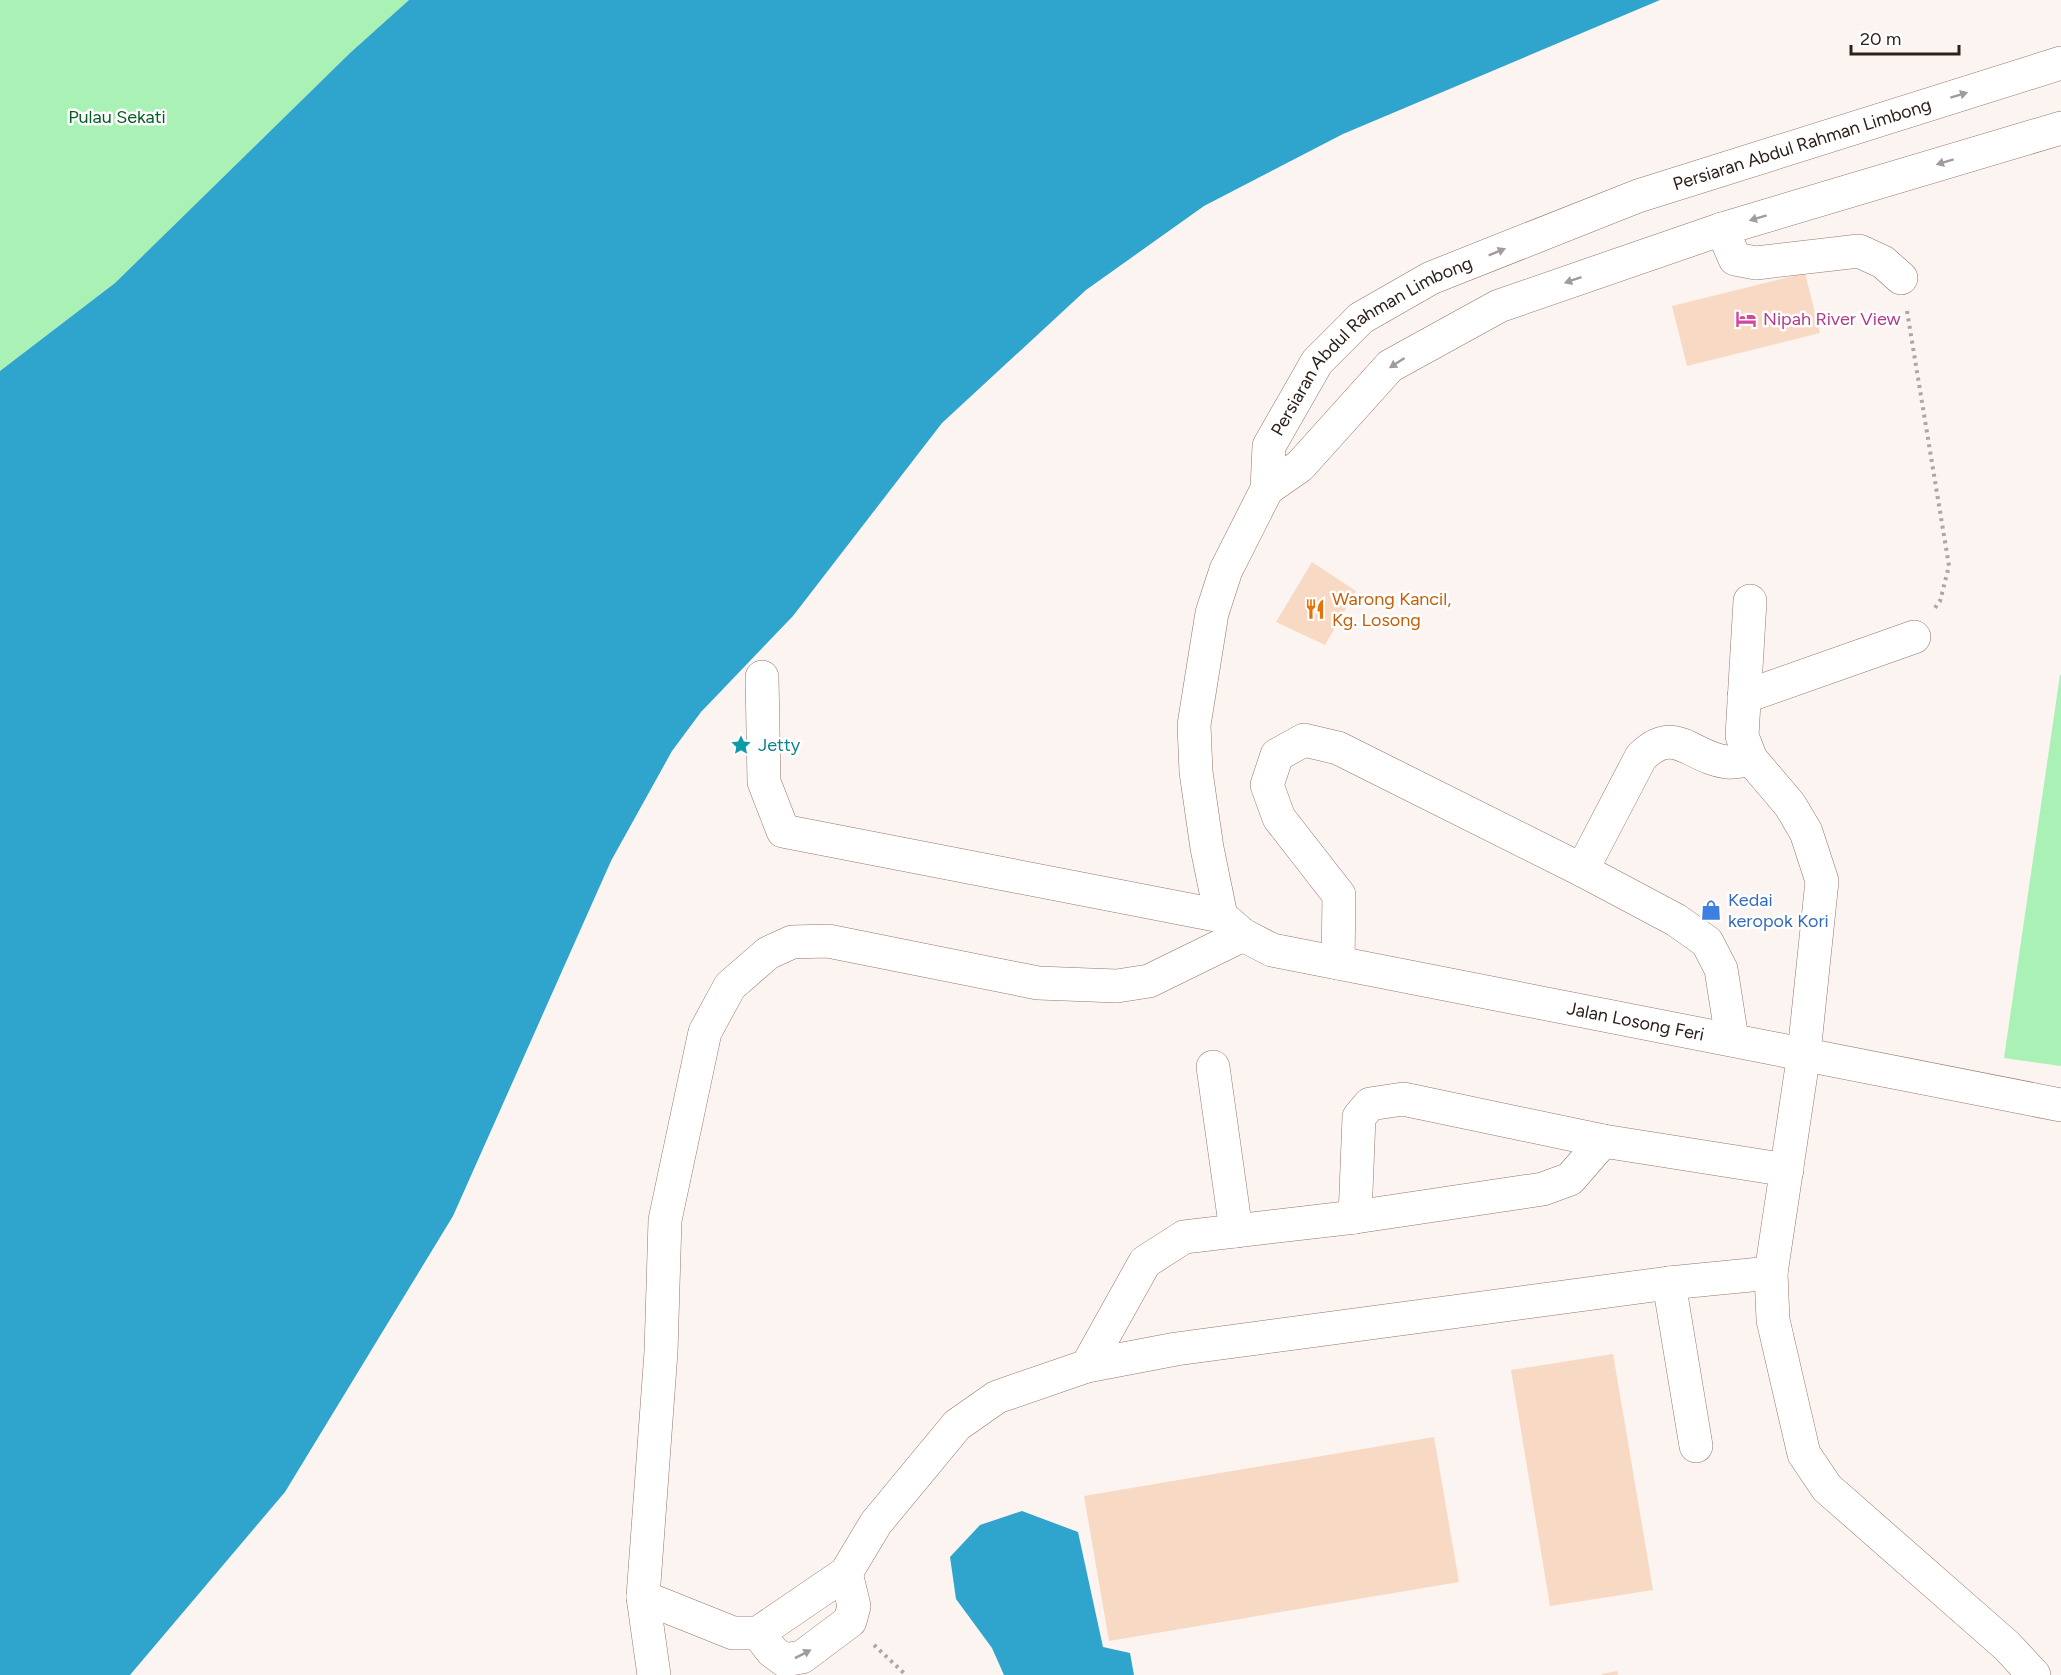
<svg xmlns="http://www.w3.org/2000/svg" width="2061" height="1675" viewBox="0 0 2061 1675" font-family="Figtree,sans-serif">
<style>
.green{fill:#a9f1b4}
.water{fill:#2fa5ce}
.building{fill:#f8d9c4}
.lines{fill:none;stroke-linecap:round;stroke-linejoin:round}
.minor-casing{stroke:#957669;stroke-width:34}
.path{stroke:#afa5a2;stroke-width:4;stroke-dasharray:3 4.5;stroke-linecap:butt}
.minor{stroke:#fff;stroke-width:33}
.oneway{fill:#a19b99}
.labels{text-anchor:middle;stroke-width:5;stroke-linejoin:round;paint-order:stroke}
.park-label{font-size:18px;fill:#065d24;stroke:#fff}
.street-label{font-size:18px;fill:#2e211c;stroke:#fff}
.hotel-label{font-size:18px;fill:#b23c85;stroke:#fff;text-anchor:start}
.food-label{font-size:18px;fill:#c56008;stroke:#fff;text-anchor:start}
.culture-label{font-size:18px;fill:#0d838f;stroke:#fff;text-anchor:start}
.shop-label{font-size:18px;fill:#366cbe;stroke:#fff;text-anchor:start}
</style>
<rect width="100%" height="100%" fill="#fbf4f1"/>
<path class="green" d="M0 0H409L350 53 115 283 0 371Z
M2060 675H2061V1066L2004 1058Z"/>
<path class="water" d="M409 0H1660L1343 134 1204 206 1086 290 942 423 793 616 701 712 672 751 611 861 453 1216 285 1492 130 1675H0V371L115 283 350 53Z
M1022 1511 1078 1532 1103 1647 1130 1653 1134 1675H1004L992 1648 956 1599 950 1557 980 1525Z"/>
<path class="building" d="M1805 273 1820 333 1687 366 1672 306Z
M1312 562 1356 591 1325 645 1276 622Z
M1613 1354 1653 1590 1550 1606 1511 1370Z
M1434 1437 1459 1582 1109 1641 1084 1496Z
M1617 1671 1618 1675H1602L1601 1674Z"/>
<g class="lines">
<g class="minor-casing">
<g id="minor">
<path d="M1722 229 1735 259 1756 263 1859 251 1883 262 1901 278"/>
<path d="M1267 489 1300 466 1390 366 1499 306 1722 229 2061 128"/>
<path d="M1750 601 1742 736 1751 759 1790 805 1806 832 1822 881 1804 1053 1771 1273 1773 1320 1804 1454 1827 1488 2007 1646 2034 1675"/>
<path id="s1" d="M762 677 764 782 783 831 1221 916 1243 935 1272 950 2061 1105"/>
<path d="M1744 697 1914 637"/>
<path d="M1582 870 1641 757C1675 723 1691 758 1727 762 1734 763 1744 760 1751 759"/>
<path id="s2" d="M1221 916 1207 848 1196 772 1194 725 1212 613 1226 570 1267 489 1269 446 1317 362 1361 318 1431 278 1638 196 2061 63"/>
<path d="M1338 963 1339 895 1279 818 1267 785 1277 755 1304 740 1338 748 1582 870 1676 920 1707 942 1721 969 1732 1039"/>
<path d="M1213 1067 1236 1231"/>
<path d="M1355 1217 1359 1117 1370 1104 1403 1099 1603 1141"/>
<path d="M1669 1283 1696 1446"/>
<path d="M1087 1366 1145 1262 1184 1237 1355 1217 1543 1189 1570 1179 1603 1141 1787 1170"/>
<path d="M643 1597 733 1633H758L846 1573 876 1523 957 1425 997 1397 1087 1366 1176 1349 1669 1283 1771 1273"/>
<path d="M758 1633 772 1651 784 1660 802 1657 850 1621 854 1606 846 1573"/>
<path d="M654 1675 643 1597 661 1352 665 1220 705 1032 730 986 768 953 792 942 828 941 1038 983 1117 986 1149 981 1243 935"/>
</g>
</g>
<path class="path" d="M1907 311 1949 566 1940 601 1934 609
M874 1645 906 1675"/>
<use href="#minor" class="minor"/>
</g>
<defs><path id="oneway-solid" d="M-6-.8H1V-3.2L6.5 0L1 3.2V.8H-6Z" transform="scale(1.5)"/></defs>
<g class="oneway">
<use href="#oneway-solid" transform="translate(1959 95) rotate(-17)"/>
<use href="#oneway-solid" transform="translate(1945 162) rotate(163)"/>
<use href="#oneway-solid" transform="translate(1758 218) rotate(163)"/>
<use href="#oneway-solid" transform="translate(1497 252) rotate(-22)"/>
<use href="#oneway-solid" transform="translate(1573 280) rotate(161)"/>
<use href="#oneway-solid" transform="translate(1397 363) rotate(147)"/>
<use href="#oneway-solid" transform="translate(803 1654) rotate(-27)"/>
</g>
<defs>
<g id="hotel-bare" transform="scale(1.62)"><path d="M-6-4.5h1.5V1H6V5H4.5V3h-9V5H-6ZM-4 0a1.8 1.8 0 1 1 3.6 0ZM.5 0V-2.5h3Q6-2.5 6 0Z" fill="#d1479c" stroke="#fff" stroke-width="2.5" paint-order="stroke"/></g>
<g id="restaurant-bare" transform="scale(1.62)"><path d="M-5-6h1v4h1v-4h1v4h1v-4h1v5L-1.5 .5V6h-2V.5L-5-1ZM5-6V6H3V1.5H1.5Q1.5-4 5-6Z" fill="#e8710a" stroke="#fff" stroke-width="2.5" paint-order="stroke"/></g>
<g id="sight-bare" transform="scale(1.62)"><path d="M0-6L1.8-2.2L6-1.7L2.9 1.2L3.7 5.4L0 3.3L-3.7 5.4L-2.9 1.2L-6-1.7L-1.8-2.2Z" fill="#0f9aa8" stroke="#fff" stroke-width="2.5" paint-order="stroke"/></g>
<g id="shop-bare" transform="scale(1.62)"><path d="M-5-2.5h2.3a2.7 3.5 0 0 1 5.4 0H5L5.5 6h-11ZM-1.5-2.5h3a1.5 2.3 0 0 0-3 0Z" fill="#3f7fe0" stroke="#fff" stroke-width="2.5" paint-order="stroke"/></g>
</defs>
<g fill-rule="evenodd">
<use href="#hotel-bare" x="1746" y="319"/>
<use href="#restaurant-bare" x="1315" y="609"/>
<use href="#sight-bare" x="741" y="745"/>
<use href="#shop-bare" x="1711" y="910"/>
</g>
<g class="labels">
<g class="park-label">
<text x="117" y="123">Pulau Sekati</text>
</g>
<g class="street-label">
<text dy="6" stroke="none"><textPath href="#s2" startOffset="1120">Persiaran Abdul Rahman Limbong</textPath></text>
<text dy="6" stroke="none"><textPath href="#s2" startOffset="634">Persiaran Abdul Rahman Limbong</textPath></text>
<text dy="6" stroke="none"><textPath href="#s1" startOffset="1036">Jalan Losong Feri</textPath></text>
</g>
<g class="hotel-label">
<text x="1763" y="325">Nipah River View</text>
</g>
<g class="food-label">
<text x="1332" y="605">Warong Kancil,<tspan x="1332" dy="21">Kg. Losong</tspan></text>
</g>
<g class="culture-label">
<text x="758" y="751">Jetty</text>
</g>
<g class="shop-label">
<text x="1728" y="906">Kedai<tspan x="1728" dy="21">keropok Kori</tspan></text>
</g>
</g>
<path d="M1851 45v9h108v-9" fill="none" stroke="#2e211c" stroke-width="3"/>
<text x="1860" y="45" font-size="18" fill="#2e211c" stroke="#ffffff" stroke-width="4.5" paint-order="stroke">20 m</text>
</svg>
